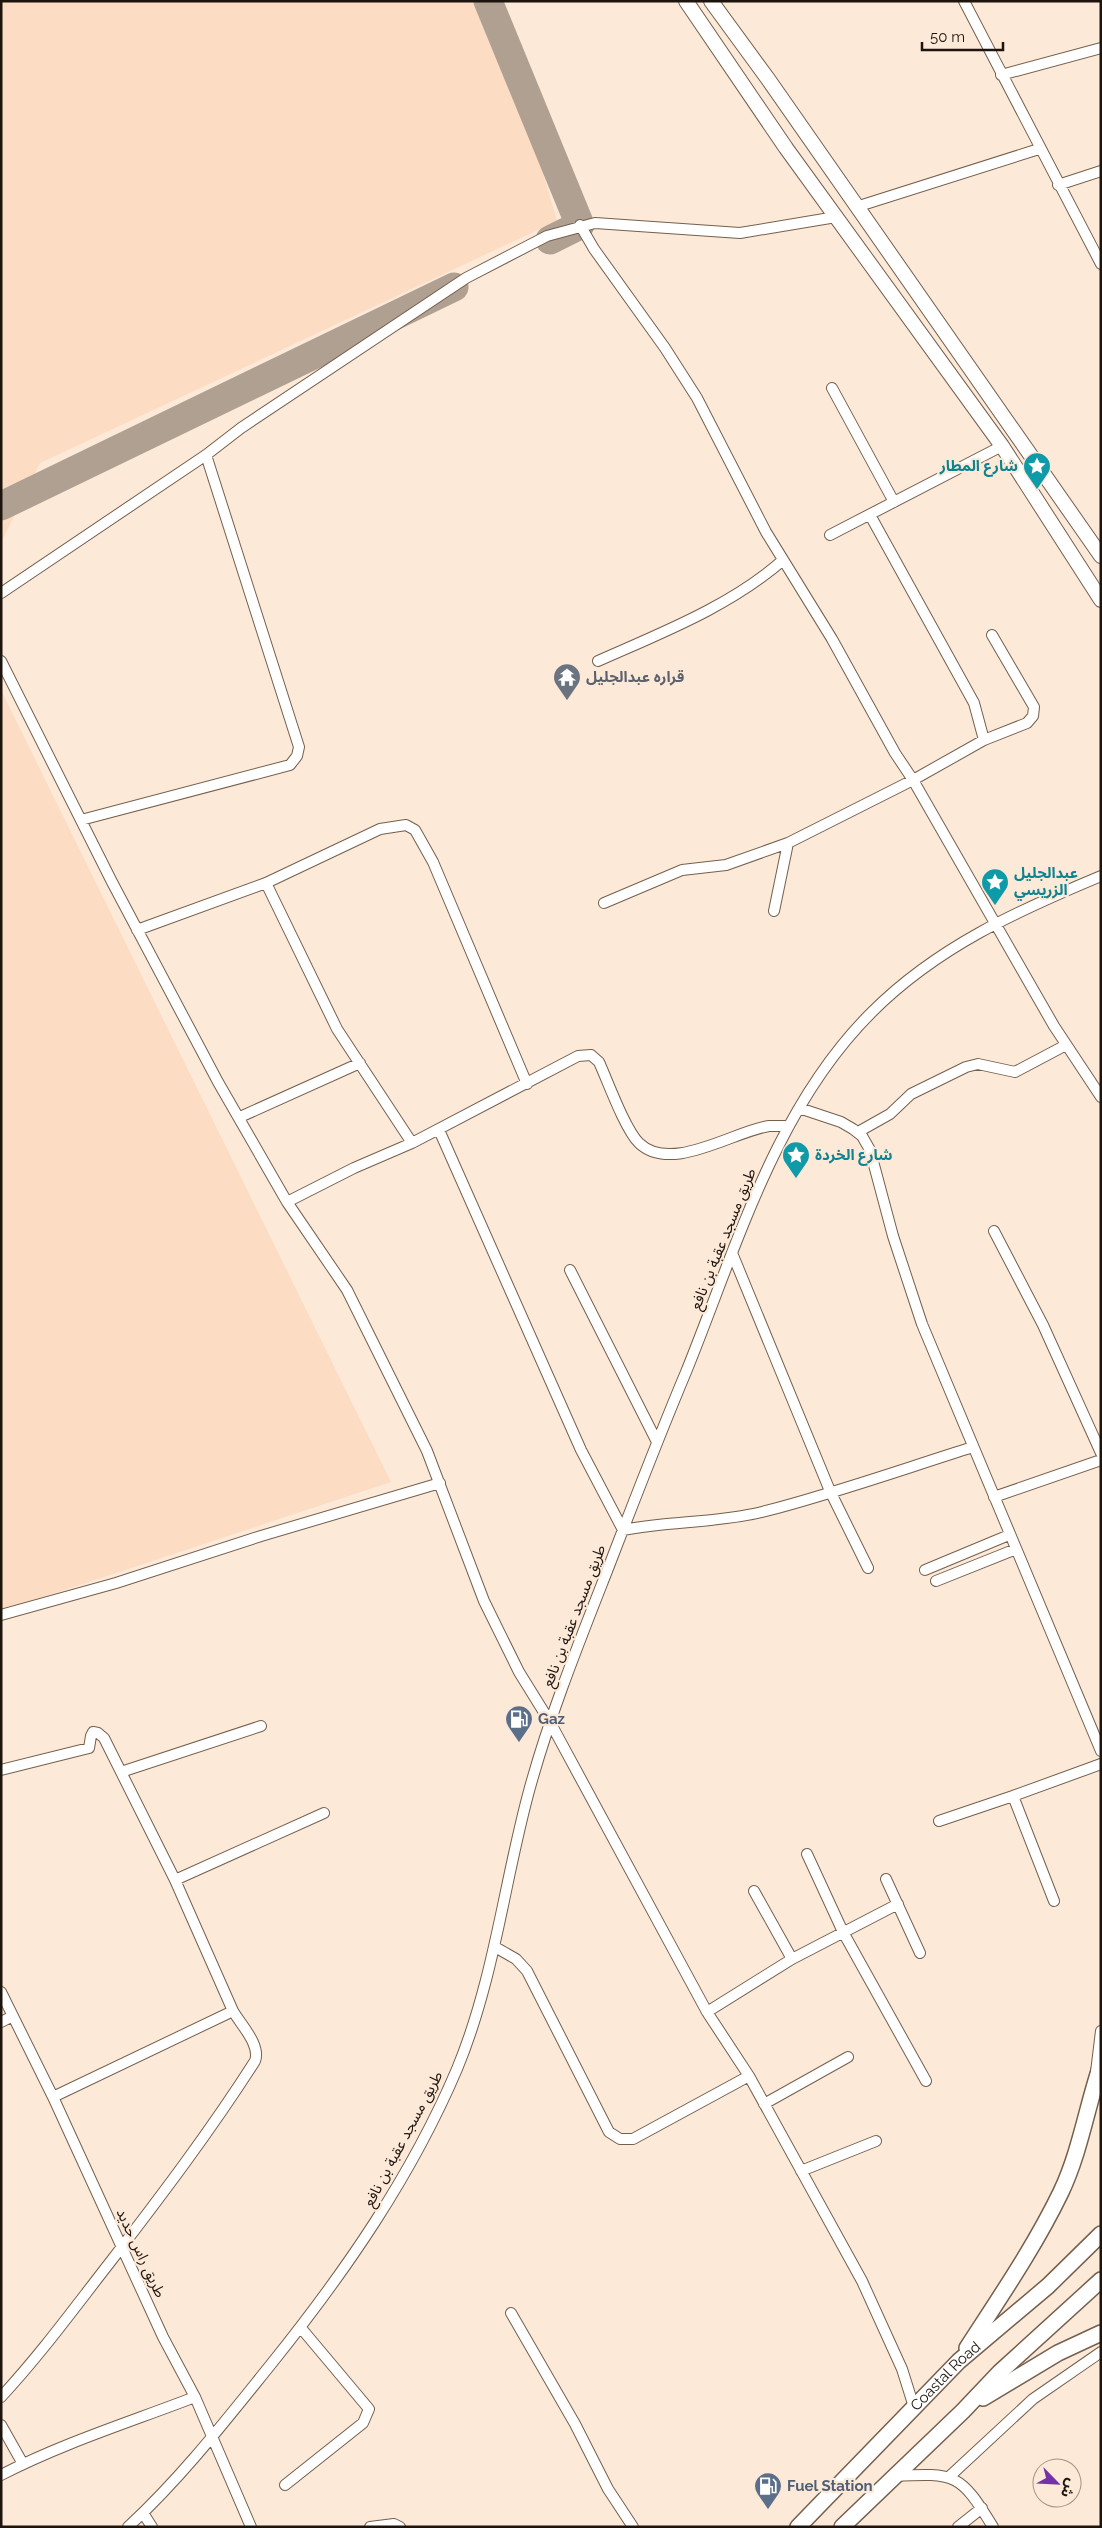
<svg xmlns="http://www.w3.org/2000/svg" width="1102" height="2528" viewBox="0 0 1102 2528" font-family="Raleway,'Noto Sans Arabic',sans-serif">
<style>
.built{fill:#fcddc3}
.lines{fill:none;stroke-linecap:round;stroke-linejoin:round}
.taxiway{stroke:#b0a092;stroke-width:29}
.minor-casing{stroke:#755f4d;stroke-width:12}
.major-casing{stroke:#755f4d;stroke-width:16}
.highway-casing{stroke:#755f4d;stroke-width:18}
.minor{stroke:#fff;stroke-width:10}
.major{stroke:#fff;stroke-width:14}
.highway{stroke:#fff;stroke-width:15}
.labels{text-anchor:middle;stroke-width:4.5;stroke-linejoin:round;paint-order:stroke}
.culture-label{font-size:15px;font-weight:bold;fill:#0d838f;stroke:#fce9d8;text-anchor:start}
.worship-label{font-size:15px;font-weight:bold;fill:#5b616d;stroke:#fce9d8;text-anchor:start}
.street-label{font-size:15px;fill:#1d140d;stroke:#fce9d8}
.service-label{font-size:15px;font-weight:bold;fill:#4e5e75;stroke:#fce9d8;text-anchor:start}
</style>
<rect width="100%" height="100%" fill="#fce9d8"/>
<path class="built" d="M1 1H493L557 221 40 463 1 543Z
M1 690 391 1482 1 1611Z"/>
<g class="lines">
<path class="taxiway" d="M488 1 580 225 550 240
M1 506 454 287"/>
<g class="minor-casing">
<path id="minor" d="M964 1 1101 264
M1001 75 1101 48
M1058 185 1101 171
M856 207 1039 149
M580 225 594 249 665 348 697 398 766 532 832 639 895 753 913 780 1054 1026 1101 1097
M832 388 894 502
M870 515 974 703 984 740
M830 535 1002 446
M1 593 206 455
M1 661 112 882 218 1082 287 1202 347 1290 427 1451 484 1601 519 1672 550 1722 707 2012 749 2076 862 2281 902 2369 914 2407
M598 661C661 633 731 606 783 560
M81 820 290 765 297 756 299 747 206 455 241 428 466 278 547 236 595 223 740 233 836 217
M266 883 337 1029 412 1143
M604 903 682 870 726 865 788 843 913 780 984 740 1027 723 1033 716 1034 707 992 635
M774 911 788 843
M137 930 266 883 380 829 406 825 415 830 433 862 527 1084
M799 1108 841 1122 853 1129 862 1136 870 1150 893 1236 922 1324 1101 1751
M240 1117 360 1063
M439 1130 581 1450 623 1530C669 1521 717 1523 762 1512 833 1494 903 1469 973 1447
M858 1132 890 1114 911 1094 966 1067 978 1064 1015 1072 1066 1045
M287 1202 354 1168 412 1143 578 1056 591 1055 599 1062C608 1082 625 1129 639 1143 671 1174 734 1131 769 1126 776 1126 782 1126 789 1126
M994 1231 1043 1325 1101 1453
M732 1253 830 1491 868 1568
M570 1270 657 1442
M994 1497 1101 1460
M925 1570 1009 1535
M936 1581 1016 1549
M1 1615 116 1583 261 1536 440 1483
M1 1770 89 1748 91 1736 93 1732 98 1733 104 1738 175 1880 233 2011 53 2097
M121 1772 261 1726
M939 1821 1013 1796
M807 1854 843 1932 926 2081
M886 1879 920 1953
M175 1880 324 1813
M754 1891 792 1959
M1054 1901 1013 1796 1101 1764
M495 1947 516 1959 527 1971 609 2132 620 2139H633L749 2076
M1 1992 53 2097 163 2337 195 2397 251 2527
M707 2012 792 1959 898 1904
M1 2022 13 2016
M1096 2072 1101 2031
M764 2104 848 2057
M801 2171 876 2141
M511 2313 575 2424 608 2489 633 2527
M1 2397C41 2354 75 2307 111 2261 161 2196 211 2130 255 2061 261 2045 241 2025 233 2011
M1 2425 23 2464
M1 2475C63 2443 130 2422 195 2397
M894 2476C956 2473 960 2473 993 2527
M950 2476 1033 2399 1101 2352
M285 2485 363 2423 369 2409 301 2328
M143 2513 152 2527
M128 2527C182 2477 226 2420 272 2363 345 2272 411 2177 457 2069 494 1980 504 1883 529 1791 550 1714 580 1640 609 1566 634 1501 659 1436 686 1372 736 1249 775 1108 872 1012 937 947 1017 911 1101 876
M370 2527 394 2524 400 2527
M958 2527 982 2508"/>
</g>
<g class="major-casing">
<path id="major" d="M686 1 786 148 1002 446 1101 600
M711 1 768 79 1101 556"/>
</g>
<g class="highway-casing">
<g id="highway">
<path d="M967 2348C1000 2297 1035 2246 1061 2192 1080 2152 1087 2106 1101 2065"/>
<path d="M983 2398 1058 2353 1101 2333"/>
<path id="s1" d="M798 2527 959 2361 1048 2286 1101 2234"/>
<path d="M842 2527 963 2411 1000 2372 1101 2280"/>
</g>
</g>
<use href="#minor" class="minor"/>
<use href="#major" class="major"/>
<use href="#highway" class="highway"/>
</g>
<defs>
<g id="sight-pin" transform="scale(1.4375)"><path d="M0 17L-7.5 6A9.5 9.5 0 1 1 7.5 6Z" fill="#0f9aa8" stroke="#fce9d8"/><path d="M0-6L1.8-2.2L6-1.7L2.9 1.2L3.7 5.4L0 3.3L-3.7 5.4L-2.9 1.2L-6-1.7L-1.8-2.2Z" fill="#fff"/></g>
<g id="temple-pin" transform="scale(1.4375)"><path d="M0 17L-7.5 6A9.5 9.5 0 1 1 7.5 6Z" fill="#6b7280" stroke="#fce9d8"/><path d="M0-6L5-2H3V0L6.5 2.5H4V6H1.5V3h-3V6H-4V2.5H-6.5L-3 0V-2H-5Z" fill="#fff"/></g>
<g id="fuel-pin" transform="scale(1.4375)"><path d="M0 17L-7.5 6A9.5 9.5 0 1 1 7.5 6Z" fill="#5c6f8a" stroke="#fce9d8"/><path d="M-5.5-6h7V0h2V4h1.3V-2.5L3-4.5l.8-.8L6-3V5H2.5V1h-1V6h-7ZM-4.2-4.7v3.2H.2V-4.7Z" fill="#fff"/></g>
</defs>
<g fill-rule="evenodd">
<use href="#sight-pin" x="1037" y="466"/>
<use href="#temple-pin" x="567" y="677"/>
<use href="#sight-pin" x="995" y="882"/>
<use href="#sight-pin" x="796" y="1155"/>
<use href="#fuel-pin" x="519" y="1719"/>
<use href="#fuel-pin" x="768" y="2486"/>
</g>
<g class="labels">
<g class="culture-label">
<text x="1018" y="471" text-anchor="end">شارع المطار</text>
<text x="1014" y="878">عبدالجليل<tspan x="1014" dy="17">الزريسي</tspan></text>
<text x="815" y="1160">شارع الخردة</text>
</g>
<g class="worship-label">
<text x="586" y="682">قراره عبدالجليل</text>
</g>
<g class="street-label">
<text transform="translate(723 1239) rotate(-68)" y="5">طريق مسجد عقبة بن نافع</text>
<text transform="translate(574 1616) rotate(-69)" y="5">طريق مسجد عقبة بن نافع</text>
<text transform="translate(403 2139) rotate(-62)" y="5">طريق مسجد عقبة بن نافع</text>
<text transform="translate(141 2253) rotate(65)" y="5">طريق راس حديد</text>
<text dy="5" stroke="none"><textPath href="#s1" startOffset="211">Coastal Road</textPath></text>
</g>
<g class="service-label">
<text x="538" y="1724">Gaz</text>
<text x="787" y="2491">Fuel Station</text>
</g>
</g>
<rect width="1102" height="2528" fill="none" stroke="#1d140d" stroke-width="5"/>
<g transform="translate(1057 2483) rotate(114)"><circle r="24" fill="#fce9d8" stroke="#a39487"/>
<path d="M0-4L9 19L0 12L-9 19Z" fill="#7532a6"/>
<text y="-8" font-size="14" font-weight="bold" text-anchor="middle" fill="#1d140d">ش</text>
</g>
<path d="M922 42v8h81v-8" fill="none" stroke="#1d140d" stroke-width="2.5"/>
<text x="930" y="42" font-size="15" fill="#1d140d" stroke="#fce9d8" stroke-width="4" paint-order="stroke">50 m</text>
</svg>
